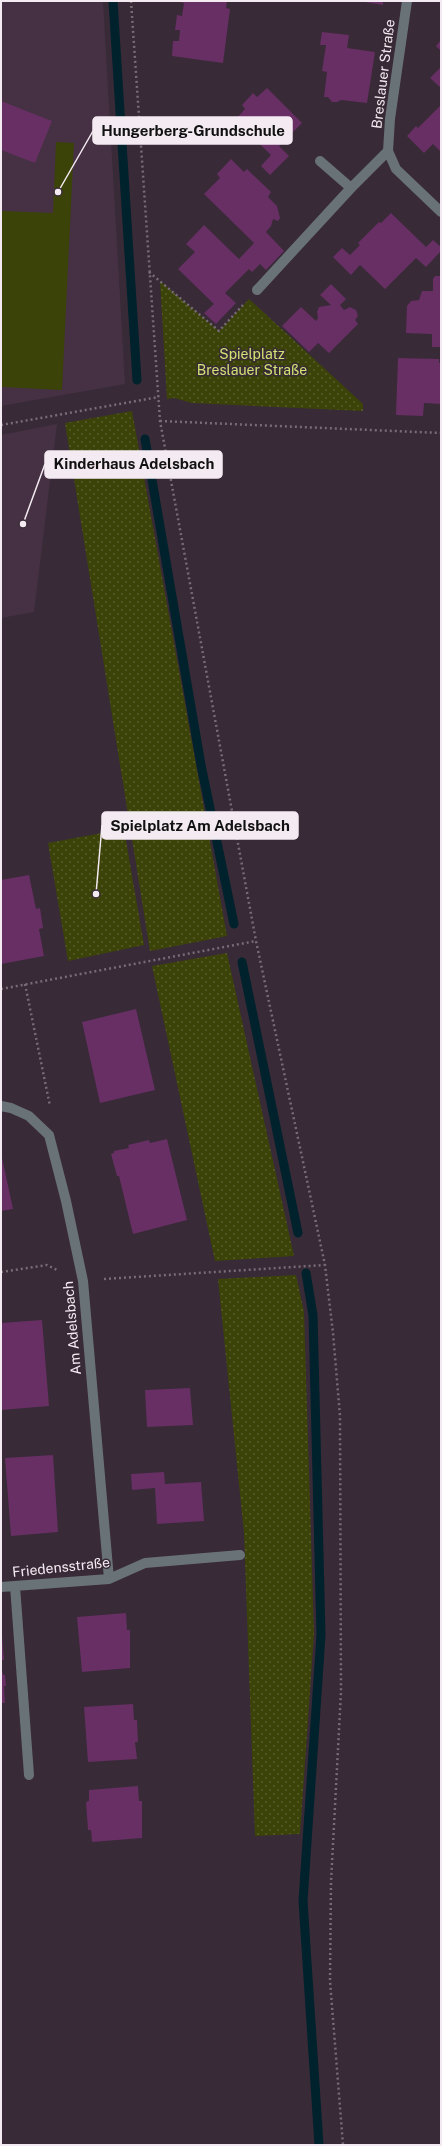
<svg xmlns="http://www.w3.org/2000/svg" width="442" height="2146" viewBox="0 0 442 2146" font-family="'Public Sans',sans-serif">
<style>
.built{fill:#453143}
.grass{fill:url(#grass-dots)}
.garden{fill:#3b4308}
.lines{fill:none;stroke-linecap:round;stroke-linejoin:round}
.stream{stroke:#00222c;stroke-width:9}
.building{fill:#672f64}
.path{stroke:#786c77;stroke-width:2.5;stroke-dasharray:2 3;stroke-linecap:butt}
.minor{stroke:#697277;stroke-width:10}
.labels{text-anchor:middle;stroke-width:3;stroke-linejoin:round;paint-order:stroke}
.street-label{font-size:14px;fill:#f4eaf2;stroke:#382a37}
.park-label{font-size:14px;fill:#d1e474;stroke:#382a37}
.leader{fill:none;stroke:#f4eaf2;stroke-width:1.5}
.callout-dot{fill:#f4eaf2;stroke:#382a37;stroke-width:1.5}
.callout{fill:#f4eaf2;stroke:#f4eaf2;stroke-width:1.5}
.callout-label{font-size:15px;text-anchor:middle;font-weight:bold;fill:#111}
</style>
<defs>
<pattern id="grass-dots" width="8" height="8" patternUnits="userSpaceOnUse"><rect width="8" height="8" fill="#3b4308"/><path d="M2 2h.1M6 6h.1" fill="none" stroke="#585e2c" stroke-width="1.8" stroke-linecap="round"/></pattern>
</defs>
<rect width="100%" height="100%" fill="#382a37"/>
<path class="built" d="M1 1H103L125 384 1 406Z
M57 424 34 612 1 618V435Z"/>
<path class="grass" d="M160 281 219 331 249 299 363 404V411L192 403 174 398 167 399Z
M132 411 227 936 150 951 65 423Z
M124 829 144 945 68 961 48 843Z
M227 953 294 1256 215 1261 152 966Z
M296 1275 304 1312 314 1633 300 1834 255 1836 244 1533 218 1279Z"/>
<path class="garden" d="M56 142 74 143 62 390 1 387V211L53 213Z"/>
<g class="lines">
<path class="stream" d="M113 1 137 380
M145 439 201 765 234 924
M242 962 298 1233
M306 1273 313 1315 321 1635 303 1901 319 2145"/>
</g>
<path class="building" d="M176 1H227L226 8 230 9 223 63 172 56 173 41H179L180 30H175L177 15 182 16 184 3Z
M359 1H383V5Z
M322 32 349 35 347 48 375 52 367 103 341 100 337 102H332L328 97H324L327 72 322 71 326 45H320Z
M441 40V51L436 46Z
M440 68 441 69V88L430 78Z
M267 88 302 123 279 146 289 156 270 175 261 166 271 155 235 120 245 109 242 105 253 93 257 97Z
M1 101 52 121 35 163 1 150Z
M441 105V152L433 144 424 153 407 136 416 126 418 128Z
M231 159 244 172 247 169 271 192 268 197 277 206 280 218 278 221 273 219 271 226 266 232 284 251 266 270 260 264 252 272 249 269 225 293 236 303 216 324 204 313 214 304 178 269 195 252 186 244 204 225 239 259 254 243 204 194 220 178 217 174Z
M391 213 426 247 433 240 441 247V251L426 267 416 258 385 289 360 265 351 275 333 257 342 248 350 255 360 245 358 243 379 222 381 223Z
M435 276H441V347H432V334L406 333 407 306 411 301 419 300 422 291H433V279Z
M331 284 346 299 340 305 344 310 350 307 356 310 358 316 355 320 358 324 329 353 318 343 309 352 282 326 301 307 316 321 318 318 317 312 319 307 331 305 320 295Z
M398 358 439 359V363H441V404L424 403 423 416 396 415Z
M29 875 36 909 40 908 43 928 39 929 44 956 1 964V880Z
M136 1009 155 1090 100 1103 82 1022Z
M167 1139 187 1220 133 1234 119 1176H117L111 1154 114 1153V1151L129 1148 128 1145 149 1140 150 1143Z
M1 1153 13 1209 1 1211Z
M42 1320 49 1406 1 1410V1323Z
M190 1388 193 1425 147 1427 145 1390Z
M53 1455 58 1532 11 1536 5 1458Z
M164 1472 165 1484 201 1482 204 1521 157 1524 155 1488 132 1490 131 1474Z
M126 1613 127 1630H130V1668L82 1672 77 1617Z
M1 1635H2L4 1660H1Z
M1 1665 3 1675H5L6 1686H4L5 1703H1Z
M133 1704 134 1720H137L138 1742H135L137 1759 88 1762 84 1707Z
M138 1786 139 1801H142V1838L92 1842 91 1830H88L86 1802 89 1801V1790Z"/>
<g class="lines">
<path class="path" d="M131 1 160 421 256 941 325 1265 333 1333 340 1416 341 1692 331 1882 330 1981 343 2145
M149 272 219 331 243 305
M160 421 441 433
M1 425 159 397
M25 984 50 1106
M1 989 256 941
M1 1272 47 1265 59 1271
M104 1279 325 1265"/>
<path class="minor" d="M407 1 390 119 388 151 396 169 441 212
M320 161 351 188
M257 290 351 188 388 151
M1 1106 11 1108 29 1116 49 1135 66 1201 83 1281 109 1579
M15 1586 29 1775
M1 1587 109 1579 145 1563 240 1555"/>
</g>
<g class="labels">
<g class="street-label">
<text transform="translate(383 74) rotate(-83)" y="5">Breslauer Straße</text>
<text transform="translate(72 1328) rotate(-95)" y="5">Am Adelsbach</text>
<text transform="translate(61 1567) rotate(-6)" y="5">Friedensstraße</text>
</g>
<g class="park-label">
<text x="252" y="359">Spielplatz<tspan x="252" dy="16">Breslauer Straße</tspan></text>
</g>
</g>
<path class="leader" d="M58 192L93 131M23 524L45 464M96 894L102 825"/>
<g class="callout-dot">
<circle cx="58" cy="192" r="4"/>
<circle cx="23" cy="524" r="4"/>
<circle cx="96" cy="894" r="4"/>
</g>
<g class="callout">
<rect x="93" y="117" width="199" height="27" rx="4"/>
<rect x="45" y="451" width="177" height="27" rx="4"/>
<rect x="102" y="812" width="196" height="27" rx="4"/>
</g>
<g class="callout-label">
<text x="193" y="136">Hungerberg-Grundschule</text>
<text x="134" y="469">Kinderhaus Adelsbach</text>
<text x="200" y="831">Spielplatz Am Adelsbach</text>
</g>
<rect width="442" height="2146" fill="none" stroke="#f4eaf2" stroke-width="4"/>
</svg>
